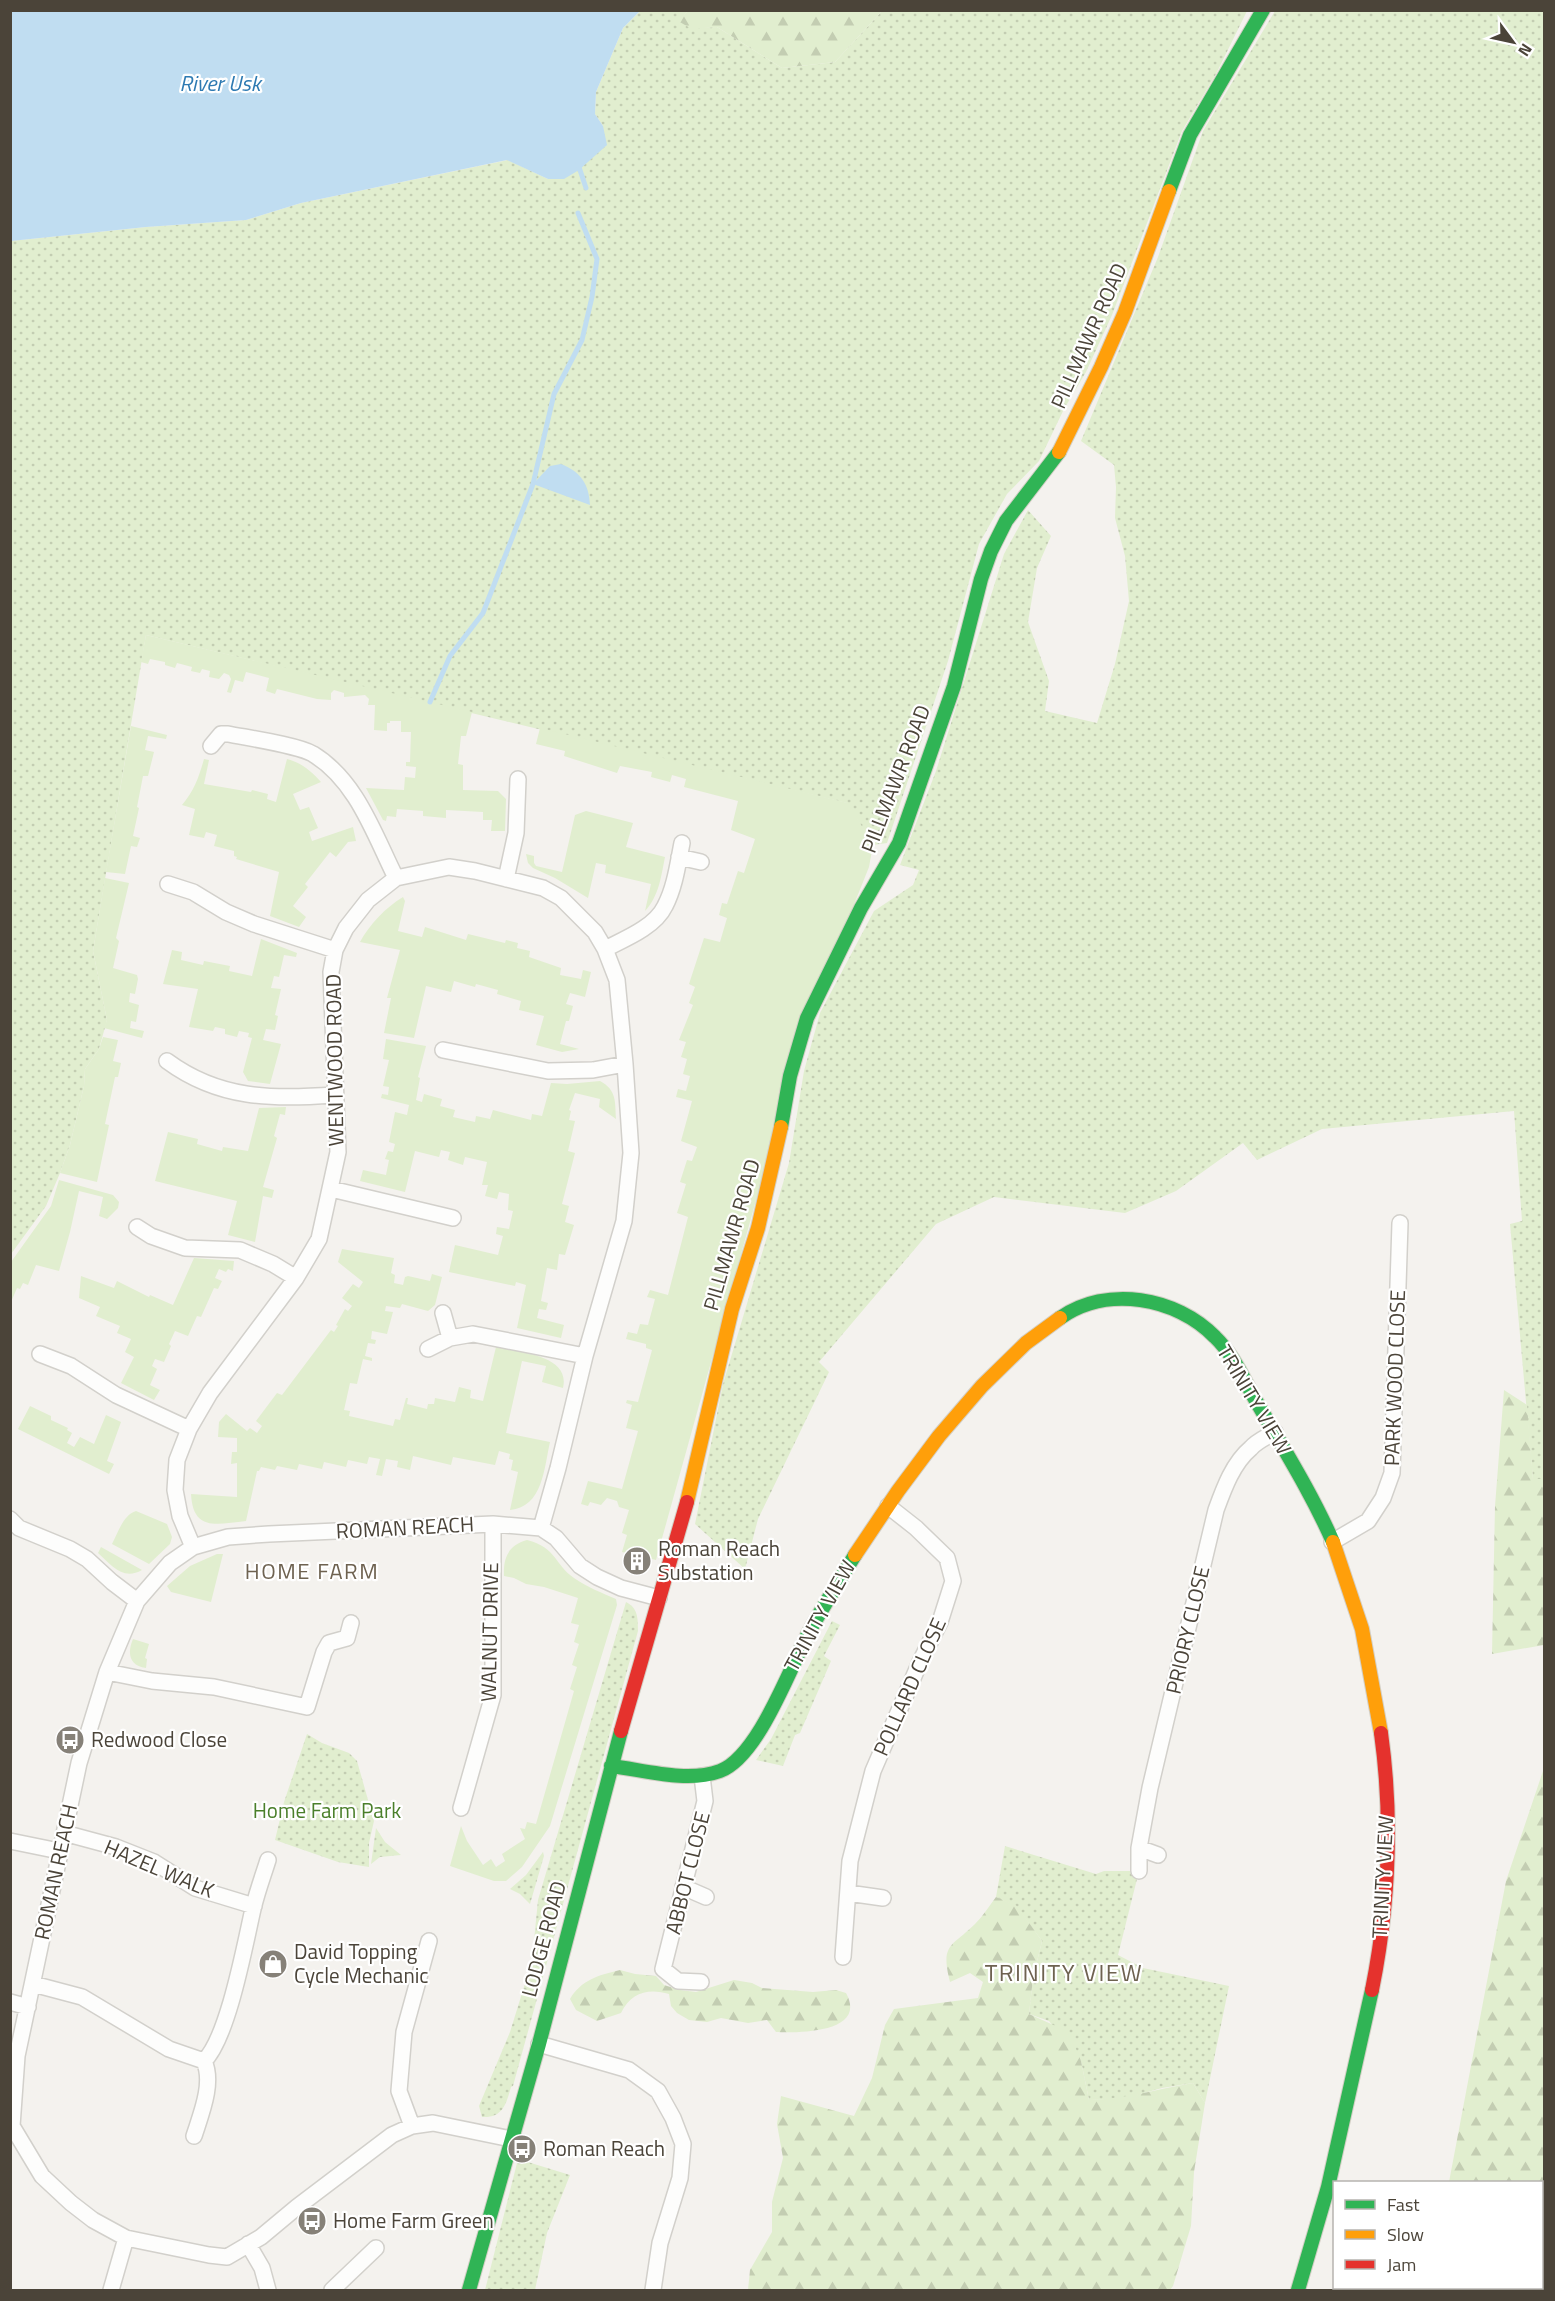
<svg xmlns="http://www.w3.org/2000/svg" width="1555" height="2301" viewBox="0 0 1555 2301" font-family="'Titillium Web',sans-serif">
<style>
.grass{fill:url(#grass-dots)}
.forest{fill:url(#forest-firs)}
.garden{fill:#e1eecf}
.water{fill:#c0ddf1}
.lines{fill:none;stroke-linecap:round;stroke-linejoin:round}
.stream{stroke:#c0ddf1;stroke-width:5}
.street-casing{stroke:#d2d0cb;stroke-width:18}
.fast-casing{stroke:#d3cfc5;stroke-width:16}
.slow-casing{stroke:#d3cfc5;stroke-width:16}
.jam-casing{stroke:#d3cfc5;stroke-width:16}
.street{stroke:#fdfdfc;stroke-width:15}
.fast{stroke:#30b455;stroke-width:14}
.slow{stroke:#ff9f0a;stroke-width:14}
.jam{stroke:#e5322d;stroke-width:14}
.labels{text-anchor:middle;stroke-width:4.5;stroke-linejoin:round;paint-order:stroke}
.street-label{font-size:21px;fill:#4b4439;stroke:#fff}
.poi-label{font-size:21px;fill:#4b4439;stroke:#fff;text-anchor:start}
.park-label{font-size:21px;fill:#4a7f2a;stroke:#fff}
.water-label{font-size:22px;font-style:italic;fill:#2e7ab2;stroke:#fff}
.neighbourhood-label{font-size:22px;letter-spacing:1.5px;fill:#6e6250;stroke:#fff}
.quarter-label{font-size:24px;letter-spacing:1.5px;fill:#6e6250;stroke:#fff}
</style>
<defs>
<pattern id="grass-dots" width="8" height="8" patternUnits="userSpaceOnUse" patternTransform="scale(1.5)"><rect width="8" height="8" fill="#e1eecf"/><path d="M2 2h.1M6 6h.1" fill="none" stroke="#c3cdb2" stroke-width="1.8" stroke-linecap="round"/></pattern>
<pattern id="forest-firs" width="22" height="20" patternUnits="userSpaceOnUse" patternTransform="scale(1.5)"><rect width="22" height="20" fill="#e1eecf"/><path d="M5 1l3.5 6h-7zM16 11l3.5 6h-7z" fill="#c3cdb2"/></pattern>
</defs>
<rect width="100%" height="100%" fill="#f4f2ee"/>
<path class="grass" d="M640 11H688L679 21 692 28 717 27 782 68 835 62 882 11H1247L1216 74 1182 131 1112 315 1086 372 1064 409 1039 461 1007 494 979 544 948 661 887 843 873 845 847 803 146 635 93 951 107 1020 99 1049 85 1069 84 1086 70 1145 60 1173 46 1206 11 1254V241L146 227 246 220 301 203 508 160 548 179 603 126 595 114 596 92 623 28Z
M1275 11H1544V1479L1533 1480 1510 1224 1522 1221 1514 1111 1322 1129 1257 1160 1243 1143 1176 1191 1125 1213 994 1197 936 1224 819 1362 829 1372 758 1519 745 1569 695 1524 723 1384 789 1163 804 1071 820 1013 874 911 913 885 919 870 900 865 936 771 1004 554 1028 510 1051 536 1037 568 1028 622 1049 681 1045 711 1097 723 1115 664 1129 601 1125 556 1115 518 1116 487 1114 465 1081 441 1158 257 1203 131Z
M626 1602C638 1608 638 1618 638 1631L513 2086 511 2087C506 2104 503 2118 482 2117L479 2106 510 2032 532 1961 538 1900Z
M832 1621 840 1625 824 1656 831 1661 800 1733 795 1735 783 1766 756 1760 771 1739Z
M307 1734 322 1743 349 1753 357 1761 374 1821 369 1843V1867L338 1862 275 1840 284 1802Z
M376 1828 385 1842 401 1855 380 1857 371 1864Z
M1005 1846 1096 1874 1104 1871H1139L1118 1955 1143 1968 1229 1986 1205 2103 1193 2083 1162 2088 1122 2099 1089 2100 1081 2061 1049 2021 1029 2014 1033 1978 1042 1941 1017 1907 996 1897Z
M543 1852 544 1856 530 1904 520 1894 510 1889 526 1875Z
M518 2159 570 2175 547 2233 535 2290H485Z
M1542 2258H1544V2290H1453V2288H1542Z"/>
<path class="forest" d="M688 11V10L882 11 835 62 782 68 717 27 692 29 678 21Z
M1504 1390 1527 1405 1533 1479H1544V1648V1645L1492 1654 1495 1506Z
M1544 1768V2258H1542V2182H1449L1506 1881Z
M996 1897 1017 1906 1042 1941 1033 1978 1029 2014 1069 2032 1081 2061 1089 2100C1126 2099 1157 2089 1193 2083L1205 2103 1194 2172 1191 2226 1173 2286 1170 2290H748L750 2270 772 2232V2202L783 2158 777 2124 781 2096 854 2116 872 2078 885 2025 894 2009 978 1998 983 1982 970 1973 950 1982C940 1943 952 1947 975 1924 983 1916 989 1906 996 1897Z
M620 1970 635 1974 656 1976 664 1985 680 1990 696 1992 734 1980 752 1983 762 1988 813 1992 836 1990 846 1993C868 2033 798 2033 776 2032L767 2020 748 2023 721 2018 707 2022 689 2020 677 2013 671 2006 669 1994C649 1988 631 1992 621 2013L597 2021 576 2010 570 1999C581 1980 599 1975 620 1970Z"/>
<path class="garden" d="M146 635 472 712 466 736H461L458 764 463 765V790L498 791 506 799 505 831H491L492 820H483V812L446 810V818L423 816V811L397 809 396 817 387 816 386 821 383 820 366 788 404 790 405 777 415 778 416 767 406 766V762H410L411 732H401V721H390V723H387V731L374 730 375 705H368L369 699 365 695 344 697V693L334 690 331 693V700L317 699 277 689 275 694 266 691 269 678 246 672 243 682 235 680 231 693 227 692 231 679 229 675 224 673 219 679 209 677 210 671 202 669 200 673 191 671 192 667 177 663 175 668 165 665V662L150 659 148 664 141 662Z
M131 726 167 735 166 739 148 736 145 750 154 752 148 776H143L137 807 139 808 133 836 140 838 137 847 131 846 125 874 106 872Z
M540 728 848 803 873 845 869 867 853 907 765 1168 656 1560 622 1552 627 1535 622 1533 629 1510 619 1507 617 1501 607 1498 601 1505 590 1502 588 1506 581 1504 588 1481 622 1489 638 1431 626 1428 632 1405 626 1403 627 1400 638 1402 652 1350 646 1348V1344L626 1339 628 1332 637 1334 640 1324 648 1325 655 1299 647 1297 650 1290 668 1295 688 1217 677 1213 686 1184 680 1182 687 1160 692 1161 697 1147 681 1141 692 1101 676 1097 678 1089 686 1091 690 1076 683 1074 687 1059 681 1057 686 1042 679 1040 693 1005 689 1003 695 987 689 984 704 938 720 942 727 918 719 915 722 903 727 904 738 871 744 873 755 839 731 830 738 801 684 787 686 779 672 775 670 782 651 777 652 772 620 766 617 773 564 756 565 751 536 744Z
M204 759 209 760 204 784 251 792 252 790 268 794 267 799 276 802 287 759C302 763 311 771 321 782L293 794 300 810 309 807 318 828 309 832 312 841 353 827 356 841 348 842 336 857 330 852 305 884 308 887 293 906 306 917 299 927 270 916 279 872 236 859 237 857 234 856V851L214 846 217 835 206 832 204 838 189 835 195 809 182 805C194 791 199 777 204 759Z
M586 811 633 823 626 847 665 857C661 877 659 896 645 911L651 884 605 873 606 865 596 863 588 898 555 878 533 868 528 863 526 854 534 856V863L536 866 562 872 575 815Z
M105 878 129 883 116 938 119 941 113 968 137 975 138 979 135 994 130 993 129 1002 139 1005 136 1022 131 1021 130 1028 144 1031 142 1038 104 1028 107 1020 93 951Z
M403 897 405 901 398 931 422 937 425 927 466 940 468 934 505 943 506 940 518 943 517 948 530 951 529 957 561 968 560 975 581 979 583 970 591 972 585 997 570 993 566 1004 573 1006 569 1021H566L560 1044 579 1049 562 1052 536 1045 544 1016 519 1010 521 1001 497 994 498 990 476 984 475 987 454 981 451 992 426 986 414 1038 384 1033 391 998H387L400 950 360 942C370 924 385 908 403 897Z
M261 939 297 953 296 957 284 955 279 977 274 976 271 988 281 989 275 1015 278 1016 275 1030 266 1029 263 1040 281 1044 270 1084 248 1081 243 1072 252 1038 248 1037 249 1033 239 1031 237 1037 225 1034V1029L215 1027 213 1031 189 1027 198 989 163 984 172 950 182 952 181 960 203 965 204 961 230 966 229 971 252 976Z
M103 1037 118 1040 113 1061 121 1063 118 1077H115L105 1124 109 1125 97 1182 60 1173 70 1145 84 1086 85 1069 99 1049Z
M386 1039 426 1046 418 1077 420 1078 416 1100 422 1102 424 1094 442 1099 440 1106 455 1110 453 1117 475 1122 476 1116 490 1119 493 1110 531 1120 532 1114 542 1116 551 1083 567 1084 600 1081C617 1090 615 1102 616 1119L599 1107 600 1099 575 1093 569 1110 571 1111 569 1120 575 1121 568 1151 575 1153 562 1204 569 1206 565 1222 574 1225 565 1255 559 1254 557 1270 547 1268 541 1301 548 1303 546 1310 539 1309 537 1318 564 1325 561 1338 517 1328 526 1285 516 1282 515 1286 449 1272 455 1245 498 1255 503 1236 496 1234 497 1227 509 1229 513 1211 508 1210 509 1194 499 1192 497 1199 485 1196 488 1185H482L487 1162 465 1157 463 1165 448 1160 450 1152 441 1150 439 1157 415 1151 405 1192 360 1181 363 1170 386 1175 389 1160 385 1159 388 1151 393 1152 395 1144 389 1142 395 1112 407 1115 409 1105 381 1098 382 1094 388 1095 389 1087 383 1086 389 1060 383 1059Z
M286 1107 285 1115 280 1114 274 1136 277 1138 263 1187 274 1190 272 1198 263 1196 255 1242 228 1235 237 1201 155 1181 168 1132 198 1139 197 1144 222 1151 223 1147 248 1151 259 1108Z
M59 1180 113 1195 119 1202 118 1208 107 1219 99 1216 103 1197 79 1191 70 1232 59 1271 36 1265 28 1285 23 1283 20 1289 17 1288 11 1302V1262L51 1206Z
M342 1249 394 1258 391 1273 395 1275 394 1283 403 1285 405 1277 408 1276 430 1281 432 1274 442 1277 435 1305 428 1311 402 1304 400 1308 386 1306 385 1311 393 1312 387 1334 372 1331 371 1339 376 1340 375 1344 368 1343 365 1356 372 1358V1361L363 1359 357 1384 350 1383 344 1410 350 1411 349 1416 393 1426 395 1419 400 1420 406 1398H408L407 1404 427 1409 428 1404H434L435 1398 455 1402 459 1387 471 1390 470 1398 483 1401 496 1347C518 1352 571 1355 563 1388L542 1382 546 1366 522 1361 506 1433 550 1442C544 1468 543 1507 510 1510L518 1472 511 1470 513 1460 509 1459 510 1454 499 1451 495 1465 453 1457 451 1465 413 1456 410 1470 397 1467 398 1461 386 1459 382 1476 376 1475 380 1459 369 1457 367 1464 348 1460 346 1467 324 1462 322 1469 299 1464 297 1470 277 1466 275 1470 261 1467 259 1471H257L246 1521C217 1524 193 1532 191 1494L237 1497V1463L231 1464 232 1452H237V1438L218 1437 219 1422 226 1414 247 1431 250 1428 257 1433 262 1426 256 1421 277 1393 282 1395 331 1330 334 1332 338 1326 336 1325 345 1309 348 1311 352 1306 342 1298 353 1284 359 1288 363 1282 338 1262Z
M194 1258 234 1261 233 1271 228 1269 226 1272 219 1269 215 1278 222 1281 218 1289 214 1288 201 1317 197 1316 188 1336 175 1331 169 1344 171 1346 164 1362 155 1359 152 1366 157 1369 150 1385 160 1390 154 1400 121 1383 134 1357 125 1352 131 1339 117 1333 120 1326 96 1316 100 1307 79 1298 81 1276 114 1288 117 1281 149 1297 150 1295 173 1305Z
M30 1406 51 1416V1420L68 1428 67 1430 72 1433 67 1443 74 1447 80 1437 94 1444 106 1415 121 1422 107 1461 114 1464 109 1474 18 1429Z
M136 1511 167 1524 172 1537 170 1544 149 1564 112 1544C118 1533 123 1515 136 1511Z
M527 1540C557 1548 554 1564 574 1578 587 1587 602 1593 616 1599L617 1605 550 1826 522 1867 506 1881H494L450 1866 461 1826 467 1841 483 1865 491 1859 496 1867 505 1861 502 1854 525 1839 520 1828 525 1829 527 1822 536 1824 574 1691 570 1689 577 1667 572 1665 579 1644 574 1642 579 1625 571 1623 578 1598 544 1587 526 1584 514 1578 504 1576C503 1557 509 1545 527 1540Z
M101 1547 142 1570C123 1581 111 1565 98 1553Z
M217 1554H223L211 1602 171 1592 167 1586 190 1566Z
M133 1639 149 1644 145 1658 147 1659 146 1668C129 1666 127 1653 133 1639Z"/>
<path class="water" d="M11 10H640V11L623 28 596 92 595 114 603 126 607 145 579 170 564 179H548L507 160 301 203 246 220 146 227 11 241Z
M561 464C581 472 589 484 590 505L533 484 550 466Z"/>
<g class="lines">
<path class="stream" d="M578 164 586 188
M430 702 450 656 483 613 533 484 554 394 582 340 592 297 597 259 578 213"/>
<g class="street-casing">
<path id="street" d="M211 746 221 734H228C248 738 297 745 313 754 357 781 374 834 396 878
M679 857 701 862
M506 879 516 833 518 779
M168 884 193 892 226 912 254 924 335 950
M605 949C625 939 655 927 665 906 675 887 678 863 682 843
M443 1050 548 1071 593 1070 625 1064
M167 1061C220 1100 272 1099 335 1095
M331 1189 453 1218
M137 1227 151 1236 185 1248 240 1250 273 1264 296 1278
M443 1313 450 1338
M428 1349 450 1338 473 1334 585 1356
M40 1354 71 1366 116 1395 189 1429
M10 1519 19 1528 70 1549 87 1559 112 1582 137 1601
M1332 1542 1368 1521 1383 1498 1392 1473 1400 1223
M193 1547 180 1516 175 1490 177 1460 189 1429 210 1393 296 1278 319 1239 338 1152 331 972 335 950 346 928 368 900 396 878 449 867 475 871 543 888 561 898 595 932 605 949 617 980 625 1064 631 1153 624 1221 585 1356 558 1468 541 1528
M107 1672 152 1681 214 1687 307 1707 324 1652 329 1643 347 1638 351 1623
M461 1808 493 1695V1524
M64 1833 116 1847 154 1862 195 1888 254 1906
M10 1841 59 1851
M1139 1848V1871
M1158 1855 1139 1848 1150 1788 1216 1510C1224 1488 1233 1463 1251 1448 1257 1441 1267 1437 1275 1432
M683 1887 706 1897
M848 1893 883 1898
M843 1957 850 1861 873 1771 920 1662 940 1622 953 1581 947 1558 916 1528 888 1506
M701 1982 678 1981 663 1969 705 1801 702 1776
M33 1984 82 1997 169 2049 204 2061
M10 2002 28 2007
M539 2044 629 2070 658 2091 673 2118 683 2144 680 2178 660 2243 653 2290
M412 2126 399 2091 404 2032 429 1941
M194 2136C201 2114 214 2083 204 2061 228 2038 245 1944 253 1909 257 1892 263 1876 268 1860
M511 2139 433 2123 412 2126 392 2135 297 2207 261 2237 227 2257 209 2255 126 2238 93 2220 71 2203 42 2176 12 2126 17 2056 79 1763 107 1672 137 1601 170 1563 193 1547 228 1537 269 1534 493 1524 541 1528 556 1538 580 1566 597 1577 621 1588 659 1598
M248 2244 262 2268 268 2290
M111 2290 126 2238
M332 2290 376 2248"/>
</g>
<g class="fast-casing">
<path id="fast" d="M1169 191 1190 135 1263 10
M781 1127 790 1076 807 1018 861 908 899 843 954 686 981 579 991 551 1006 521 1059 452
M1060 1318C1107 1285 1176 1297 1215 1337 1235 1356 1245 1383 1259 1406 1285 1451 1312 1494 1333 1542
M611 1766C644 1770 687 1783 720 1771 759 1756 790 1667 810 1630 824 1605 840 1580 855 1555
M469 2290 539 2044 621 1731
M1298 2290 1328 2187 1372 1990"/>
</g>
<g class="slow-casing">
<path id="slow" d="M1059 452 1101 367 1125 312 1169 191
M687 1502 732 1309 758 1228 781 1127
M1333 1542 1362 1629 1381 1733
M855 1555 898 1491 939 1436 982 1386 1026 1343 1060 1318"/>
</g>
<g class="jam-casing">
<path id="jam" d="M621 1731 687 1502
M1372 1990C1389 1905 1393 1819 1381 1733"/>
</g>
<use href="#street" class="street"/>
<use href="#fast" class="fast"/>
<use href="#slow" class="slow"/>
<use href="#jam" class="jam"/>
</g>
<defs>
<g id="building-disc" transform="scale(1.5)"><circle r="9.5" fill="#868178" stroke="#fff"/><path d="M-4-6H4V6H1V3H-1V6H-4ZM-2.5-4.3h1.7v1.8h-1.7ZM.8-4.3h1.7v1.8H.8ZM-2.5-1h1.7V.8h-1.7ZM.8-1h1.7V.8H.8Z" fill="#fff"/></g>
<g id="bus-disc" transform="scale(1.5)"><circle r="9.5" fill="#868178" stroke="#fff"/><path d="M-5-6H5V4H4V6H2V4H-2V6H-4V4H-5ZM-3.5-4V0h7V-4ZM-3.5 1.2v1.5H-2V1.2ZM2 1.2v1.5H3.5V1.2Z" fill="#fff"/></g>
<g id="shop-disc" transform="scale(1.5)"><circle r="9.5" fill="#868178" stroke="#fff"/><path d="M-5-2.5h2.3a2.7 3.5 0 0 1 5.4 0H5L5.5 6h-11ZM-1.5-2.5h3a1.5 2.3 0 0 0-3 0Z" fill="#fff"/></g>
</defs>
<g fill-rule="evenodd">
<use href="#building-disc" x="637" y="1561"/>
<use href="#bus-disc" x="70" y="1740"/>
<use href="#shop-disc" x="273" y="1964"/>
<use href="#bus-disc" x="522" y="2149"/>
<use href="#bus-disc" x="312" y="2221"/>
</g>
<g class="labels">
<g class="street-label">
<text transform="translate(1089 336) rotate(-66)" y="7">PILLMAWR ROAD</text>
<text transform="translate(896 779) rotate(-69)" y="7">PILLMAWR ROAD</text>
<text transform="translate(335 1060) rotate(-91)" y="7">WENTWOOD ROAD</text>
<text transform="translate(732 1235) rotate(-74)" y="7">PILLMAWR ROAD</text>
<text transform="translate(1395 1378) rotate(-88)" y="7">PARK WOOD CLOSE</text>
<text transform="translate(1254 1400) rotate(59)" y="7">TRINITY VIEW</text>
<text transform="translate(405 1528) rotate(-3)" y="7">ROMAN REACH</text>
<text transform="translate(820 1616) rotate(-61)" y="7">TRINITY VIEW</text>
<text transform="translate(1188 1630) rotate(-77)" y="7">PRIORY CLOSE</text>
<text transform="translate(490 1632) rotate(-89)" y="7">WALNUT DRIVE</text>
<text transform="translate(910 1687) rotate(-66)" y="7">POLLARD CLOSE</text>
<text transform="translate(159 1869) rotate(23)" y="7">HAZEL WALK</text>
<text transform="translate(56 1872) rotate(-78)" y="7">ROMAN REACH</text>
<text transform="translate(688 1873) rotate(-76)" y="7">ABBOT CLOSE</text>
<text transform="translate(1383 1877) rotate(-87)" y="7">TRINITY VIEW</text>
<text transform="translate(544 1939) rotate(-75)" y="7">LODGE ROAD</text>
</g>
<g class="poi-label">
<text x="658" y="1556">Roman Reach<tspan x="658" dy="24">Substation</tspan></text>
<text x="91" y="1747">Redwood Close</text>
<text x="294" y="1959">David Topping<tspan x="294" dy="24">Cycle Mechanic</tspan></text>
<text x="543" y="2156">Roman Reach</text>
<text x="333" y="2228">Home Farm Green</text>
</g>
<g class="park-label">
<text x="327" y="1818">Home Farm Park</text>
</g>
<g class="water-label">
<text x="220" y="91">River Usk</text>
</g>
<g class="neighbourhood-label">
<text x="312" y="1579">HOME FARM</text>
</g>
<g class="quarter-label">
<text x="1064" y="1981">TRINITY VIEW</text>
</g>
</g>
<rect width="1555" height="2301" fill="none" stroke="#4b4439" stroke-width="24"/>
<rect x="1333" y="2181" width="210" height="108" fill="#ffffff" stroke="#b7b4b0" stroke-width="1.5"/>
<rect x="1345" y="2200" width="30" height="9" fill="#30b455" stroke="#b7b4b0" stroke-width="1.5"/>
<text x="1387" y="2211" font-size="18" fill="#4b4439">Fast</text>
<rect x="1345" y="2230" width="30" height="9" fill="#ff9f0a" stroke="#b7b4b0" stroke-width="1.5"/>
<text x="1387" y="2241" font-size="18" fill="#4b4439">Slow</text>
<rect x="1345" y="2260" width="30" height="9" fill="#e5322d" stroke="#b7b4b0" stroke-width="1.5"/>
<text x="1387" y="2271" font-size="18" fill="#4b4439">Jam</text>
<g transform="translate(1513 42) rotate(123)" stroke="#ffffff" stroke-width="4.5" paint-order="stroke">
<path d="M0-4.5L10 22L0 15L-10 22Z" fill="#4b4439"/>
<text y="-9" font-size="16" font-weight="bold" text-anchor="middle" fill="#4b4439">N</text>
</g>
</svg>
